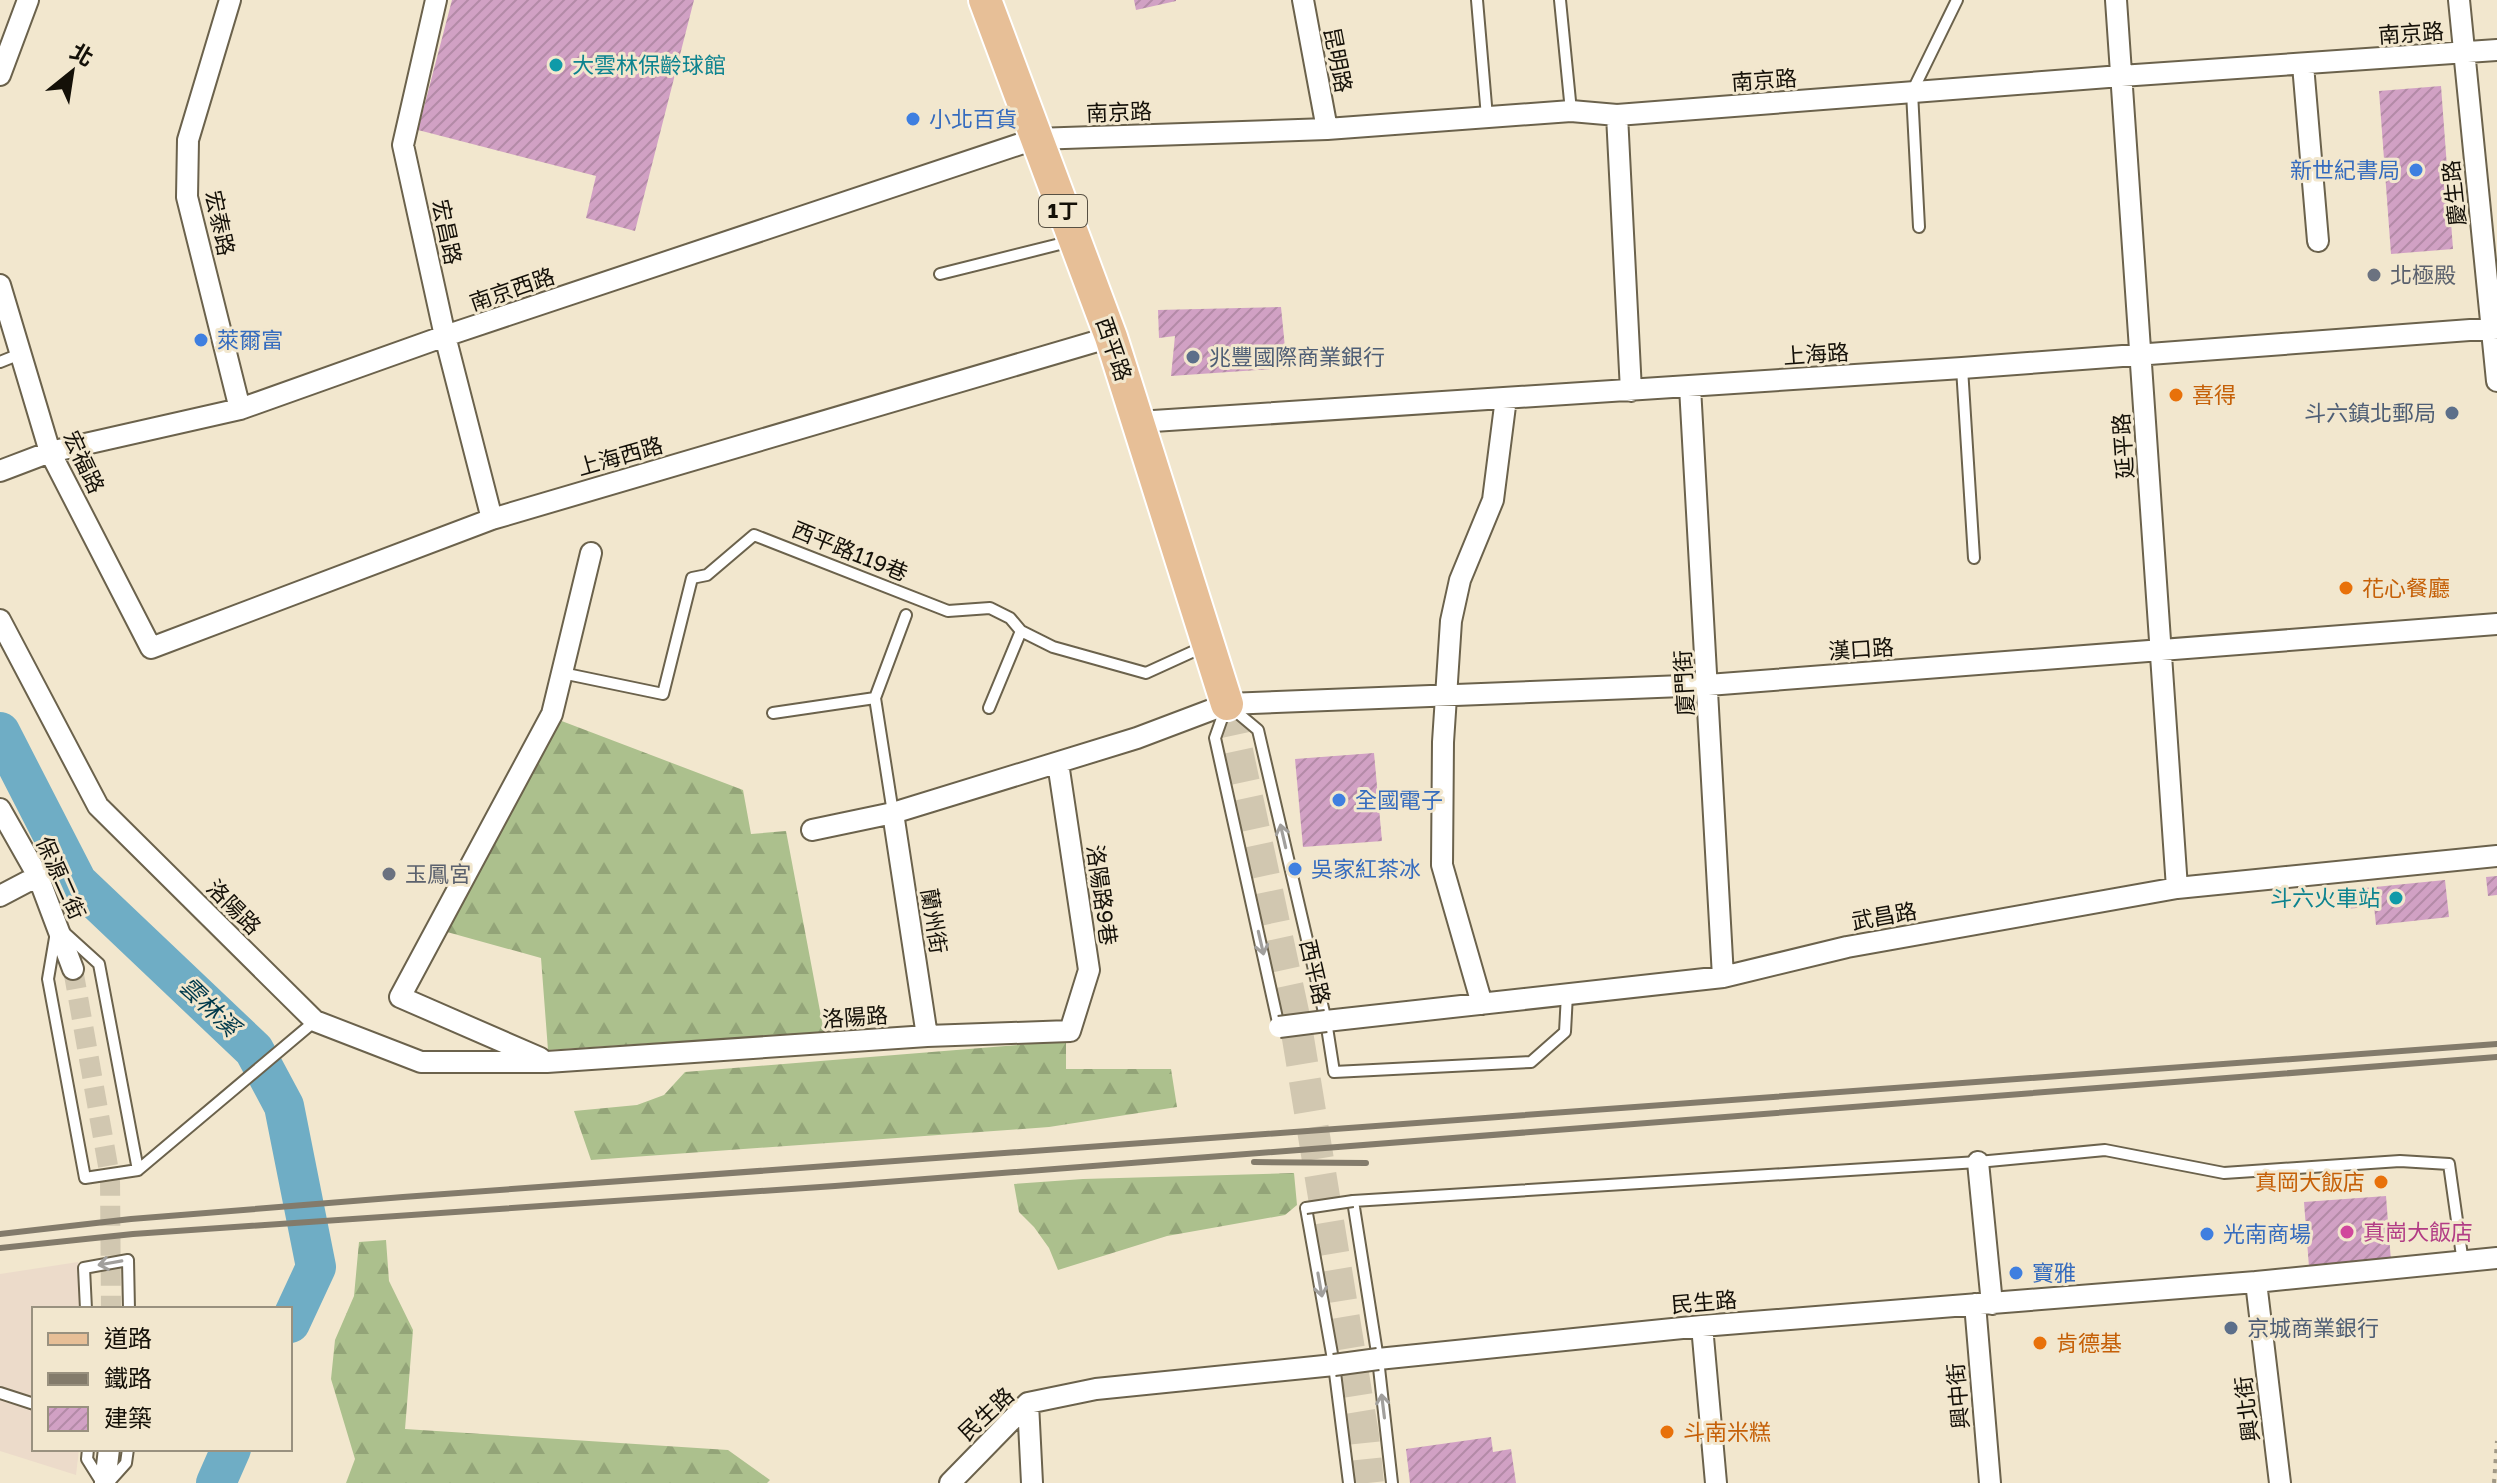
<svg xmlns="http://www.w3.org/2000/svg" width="2497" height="1483" viewBox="0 0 2497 1483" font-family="'Golos Text','Noto Sans TC',sans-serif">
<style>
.industrial{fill:#ecdbca}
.forest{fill:url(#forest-firs)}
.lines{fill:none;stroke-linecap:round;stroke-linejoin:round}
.river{stroke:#6fadc5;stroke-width:40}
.building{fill:url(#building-hatch)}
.minor-tunnel{stroke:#d1c7b0;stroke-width:20;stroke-dasharray:20 10;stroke-linecap:butt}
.primary-tunnel{stroke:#d1c7b0;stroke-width:32;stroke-dasharray:32 16;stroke-linecap:butt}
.service-casing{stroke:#6b624c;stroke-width:14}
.minor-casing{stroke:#6b624c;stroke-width:24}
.primary-casing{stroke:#fff;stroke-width:36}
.path{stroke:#a09885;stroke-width:4;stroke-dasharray:4 6;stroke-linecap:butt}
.service{stroke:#fff;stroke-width:10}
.minor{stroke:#fff;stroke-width:20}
.primary{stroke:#e7bf97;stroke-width:32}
.rail{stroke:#837b6b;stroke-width:6}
.service-bridge-casing{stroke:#6b624c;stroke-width:14;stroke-linecap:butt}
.minor-bridge-casing{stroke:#6b624c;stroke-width:24;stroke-linecap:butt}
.service-bridge{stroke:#fff;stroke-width:10}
.minor-bridge{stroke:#fff;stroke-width:20}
.oneway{stroke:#a19f9c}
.culture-dot{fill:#0f9aa8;stroke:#f2e7ce;stroke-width:3}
.shop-dot{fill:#3f7fe0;stroke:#f2e7ce;stroke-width:3}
.worship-dot{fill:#6b7280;stroke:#f2e7ce;stroke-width:3}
.service-dot{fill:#5c6f8a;stroke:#f2e7ce;stroke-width:3}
.food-dot{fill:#e8710a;stroke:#f2e7ce;stroke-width:3}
.hotel-dot{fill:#d1479c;stroke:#f2e7ce;stroke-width:3}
.labels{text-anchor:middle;stroke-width:6;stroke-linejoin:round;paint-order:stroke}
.shield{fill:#f2e7ce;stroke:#575043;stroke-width:2}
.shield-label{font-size:20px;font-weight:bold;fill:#141008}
.street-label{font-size:22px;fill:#141008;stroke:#f2e7ce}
.culture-label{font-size:22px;fill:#0d838f;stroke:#f2e7ce;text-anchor:start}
.shop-label{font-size:22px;fill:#366cbe;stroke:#f2e7ce;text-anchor:start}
.worship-label{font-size:22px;fill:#5b616d;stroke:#f2e7ce;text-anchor:start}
.service-label{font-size:22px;fill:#4e5e75;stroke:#f2e7ce;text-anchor:start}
.food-label{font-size:22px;fill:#c56008;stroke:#f2e7ce;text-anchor:start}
.hotel-label{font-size:22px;fill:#b23c85;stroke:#f2e7ce;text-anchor:start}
.water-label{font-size:24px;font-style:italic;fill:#00394b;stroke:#f2e7ce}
</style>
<defs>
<pattern id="forest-firs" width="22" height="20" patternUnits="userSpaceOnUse" patternTransform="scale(2)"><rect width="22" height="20" fill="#acc08d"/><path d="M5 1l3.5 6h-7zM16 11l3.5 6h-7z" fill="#93a478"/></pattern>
<pattern id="building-hatch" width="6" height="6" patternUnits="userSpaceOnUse" patternTransform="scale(2)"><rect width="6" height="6" fill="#d1a1c4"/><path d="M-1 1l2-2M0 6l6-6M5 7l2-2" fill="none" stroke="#b38aa7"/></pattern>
</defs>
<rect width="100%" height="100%" fill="#f2e7ce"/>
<path class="industrial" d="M78 1262 81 1309H34V1449H79L76 1475 0 1451V1274Z"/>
<path class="forest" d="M559 720 743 790 751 834 786 831 824 1032 548 1050 541 958 447 932Z
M1066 1041V1069H1171L1177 1107 1049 1127 591 1160 574 1111 637 1105 664 1095 685 1072Z
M1294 1173 1297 1205 1285 1215 1167 1236 1058 1270 1049 1248 1034 1227 1019 1212 1014 1184 1083 1179Z
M386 1240 389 1281 413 1330 405 1429 728 1450 770 1480 767 1483H346L355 1459 331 1379 335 1340 354 1296 359 1242Z"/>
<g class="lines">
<path class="river" d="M0 732 77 882 254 1050 284 1106 316 1267 290 1323
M216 1483 231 1449"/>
</g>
<path class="building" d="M452 0H694L635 231 586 218 596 176 418 130Z
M1134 0H1176V1L1136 10Z
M2441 86 2453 249 2391 254 2379 91Z
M1281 307 1287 368 1171 376 1175 336 1159 338 1158 310Z
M1374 753 1382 841 1303 847 1295 759Z
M2497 876V895L2488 896 2486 877Z
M2445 880 2449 917 2376 925 2374 906 2347 909 2345 890Z
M2386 1196 2391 1261 2309 1267 2304 1202Z
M1491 1437 1493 1452 1511 1449 1516 1483H1410L1406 1449Z"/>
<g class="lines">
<path class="minor-tunnel" d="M73 969 110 1177 111 1309"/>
<path class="primary-tunnel" d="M1227 704 1296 1026 1363 1435 1368 1483"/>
<g class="service-casing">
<path id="service" d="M1477 0 1487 117
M1560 0 1571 111
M1919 227 1912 92 1957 0
M940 274 1072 241
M0 362 20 354
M1962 368 1974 558
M562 673 663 694 692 578 707 575 754 535 948 611 990 608 1010 618 1021 631 1053 647 1146 673 1203 647
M989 708 1021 631
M773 713 875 698
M893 813 875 698 906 615
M57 926 99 964 138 1170 85 1178 48 979Z
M1279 1027 1215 738 1227 704 1258 730 1326 1021 1334 1072 1531 1062 1565 1032 1567 994
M138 1170 315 1021
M1306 1208 1334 1365 1349 1483
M86 1309 84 1268 128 1260 129 1309
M0 1393 34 1404
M88 1449 87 1459 102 1483
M109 1482 126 1463 128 1449
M1392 1483 1378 1359 1353 1201 1978 1162 2105 1150 2224 1173 2400 1161 2449 1164 2463 1263"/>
</g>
<g class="minor-casing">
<path id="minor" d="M230 0 188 140 187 197 240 409
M436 0 403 145 445 336 492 519
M1303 0 1327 129
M2116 0 2177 888
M2459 0 2497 381
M2303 65 2318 241
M0 75 28 0
M1617 115 1631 391
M0 285 50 452 151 648 492 519 1111 337
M1690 387 1723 977
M1138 422 1962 368 2497 328
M0 471 50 452 240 409 445 336 1035 139 1327 129 1571 111 1617 115 2121 76 2497 50
M0 620 98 806 315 1021 421 1062H547L927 1036 1070 1031 1089 970 1058 763
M0 809 38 876 73 969
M893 813 927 1036
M812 830 893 813 1137 738 1227 704 1708 685 2497 624
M0 896 38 876
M1482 1004 1442 865 1443 742 1451 621 1460 580 1493 500 1506 398
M1326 1021 1723 977 1847 947 2177 888 2497 856
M540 1058 400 997 552 714 591 553
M1978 1162 1992 1304
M2256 1282 2280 1483
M1975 1304 1990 1483
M1702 1326 1716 1483
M1378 1359 1702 1326 2256 1282 2497 1258
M1028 1403 1032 1483
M105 1483 109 1449
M950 1483 1028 1403 1096 1389 1334 1365"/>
</g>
<g class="primary-casing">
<path id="primary" d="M985 0 1111 337 1227 704"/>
</g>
<path class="path" d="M2494 1483 2497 1441"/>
<use href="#service" class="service"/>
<use href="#minor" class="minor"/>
<use href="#primary" class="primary"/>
<path class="rail" d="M1254 1162 1366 1163
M0 1234 131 1219 403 1197 2497 1044
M0 1248 133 1234 835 1186 2497 1057"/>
<g class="service-bridge-casing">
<path id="service-bridge" d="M1306 1208 1353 1201"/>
</g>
<g class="minor-bridge-casing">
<path id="minor-bridge" d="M1279 1027 1326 1021
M1334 1365 1378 1359"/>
</g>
<use href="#service-bridge" class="service-bridge"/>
<use href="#minor-bridge" class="minor-bridge"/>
</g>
<defs><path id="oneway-shaft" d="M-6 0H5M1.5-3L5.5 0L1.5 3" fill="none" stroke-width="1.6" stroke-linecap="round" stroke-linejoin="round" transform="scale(2)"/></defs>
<g class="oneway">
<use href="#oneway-shaft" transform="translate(1283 836) rotate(-103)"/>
<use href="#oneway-shaft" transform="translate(1261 943) rotate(77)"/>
<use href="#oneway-shaft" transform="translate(110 1263) rotate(170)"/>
<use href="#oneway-shaft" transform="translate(1320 1285) rotate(80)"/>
<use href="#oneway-shaft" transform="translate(1383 1406) rotate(-97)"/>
</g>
<g class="culture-dot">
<circle cx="556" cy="65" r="8"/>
<circle cx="2396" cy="898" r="8"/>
</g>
<g class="shop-dot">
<circle cx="913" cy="119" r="8"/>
<circle cx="2416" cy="170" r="8"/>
<circle cx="201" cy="340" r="8"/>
<circle cx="1339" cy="800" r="8"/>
<circle cx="1295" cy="869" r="8"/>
<circle cx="2207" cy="1234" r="8"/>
<circle cx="2016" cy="1273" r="8"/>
</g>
<g class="worship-dot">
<circle cx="2374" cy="275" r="8"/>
<circle cx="389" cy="874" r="8"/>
</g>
<g class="service-dot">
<circle cx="1193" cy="357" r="8"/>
<circle cx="2452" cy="413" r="8"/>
<circle cx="2231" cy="1328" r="8"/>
</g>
<g class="food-dot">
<circle cx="2176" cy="395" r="8"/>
<circle cx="2346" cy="588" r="8"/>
<circle cx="2381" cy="1182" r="8"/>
<circle cx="2040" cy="1343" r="8"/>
<circle cx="1667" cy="1432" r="8"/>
</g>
<circle class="hotel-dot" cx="2347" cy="1232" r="8"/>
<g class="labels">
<rect class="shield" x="1039" y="195" width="48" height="32" rx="6"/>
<g class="shield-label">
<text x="1063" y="218">1丁</text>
</g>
<g class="street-label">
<text transform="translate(2411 33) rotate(-4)" y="8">南京路</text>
<text transform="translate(1338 60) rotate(79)" y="8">昆明路</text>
<text transform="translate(1764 80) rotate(-4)" y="8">南京路</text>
<text transform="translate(1119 112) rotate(-2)" y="8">南京路</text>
<text transform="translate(2454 193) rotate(-96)" y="8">慶生路</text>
<text transform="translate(220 223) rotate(78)" y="8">宏泰路</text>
<text transform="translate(447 232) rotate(78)" y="8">宏昌路</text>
<text transform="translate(512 289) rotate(-19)" y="8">南京西路</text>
<text transform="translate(1114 349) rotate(71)" y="8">西平路</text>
<text transform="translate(1816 354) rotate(-4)" y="8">上海路</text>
<text transform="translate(2123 446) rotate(-94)" y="8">延平路</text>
<text transform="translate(620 456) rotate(-16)" y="8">上海西路</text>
<text transform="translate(84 462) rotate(65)" y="8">宏福路</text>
<text transform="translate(850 551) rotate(22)" y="8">西平路119巷</text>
<text transform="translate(1861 649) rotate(-4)" y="8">漢口路</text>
<text transform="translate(1684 683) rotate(-93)" y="8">廈門街</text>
<text transform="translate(61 878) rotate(66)" y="8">保源二街</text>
<text transform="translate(1102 895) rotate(82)" y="8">洛陽路9巷</text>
<text transform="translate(234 907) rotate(45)" y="8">洛陽路</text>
<text transform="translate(1884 916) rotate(-10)" y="8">武昌路</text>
<text transform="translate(934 921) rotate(81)" y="8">蘭州街</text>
<text transform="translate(1315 972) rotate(77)" y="8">西平路</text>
<text transform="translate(855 1017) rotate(-4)" y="8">洛陽路</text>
<text transform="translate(1704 1302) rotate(-5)" y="8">民生路</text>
<text transform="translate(1958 1396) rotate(-95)" y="8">興中街</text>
<text transform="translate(2247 1409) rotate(-97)" y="8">興北街</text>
<text transform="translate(986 1414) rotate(-43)" y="8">民生路</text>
</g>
<g class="culture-label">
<text x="572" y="73">大雲林保齡球館</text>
<text x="2380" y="906" text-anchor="end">斗六火車站</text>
</g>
<g class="shop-label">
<text x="929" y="127">小北百貨</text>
<text x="2400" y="178" text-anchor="end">新世紀書局</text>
<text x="217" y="348">萊爾富</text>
<text x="1355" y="808">全國電子</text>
<text x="1311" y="877">吳家紅茶冰</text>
<text x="2223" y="1242">光南商場</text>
<text x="2032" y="1281">寶雅</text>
</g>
<g class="worship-label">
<text x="2390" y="283">北極殿</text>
<text x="405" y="882">玉鳳宮</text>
</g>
<g class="service-label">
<text x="1209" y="365">兆豐國際商業銀行</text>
<text x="2436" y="421" text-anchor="end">斗六鎮北郵局</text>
<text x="2247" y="1336">京城商業銀行</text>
</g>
<g class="food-label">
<text x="2192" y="403">喜得</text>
<text x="2362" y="596">花心餐廳</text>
<text x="2365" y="1190" text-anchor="end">真岡大飯店</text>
<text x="2056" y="1351">肯德基</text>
<text x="1683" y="1440">斗南米糕</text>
</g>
<g class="hotel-label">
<text x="2363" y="1240">真崗大飯店</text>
</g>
<g class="water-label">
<text transform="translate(209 1007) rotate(44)" y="8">雲林溪</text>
</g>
</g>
<rect x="32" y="1307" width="260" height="144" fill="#f2e7ce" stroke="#99917f" stroke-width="2"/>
<rect x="48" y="1333" width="40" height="12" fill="#e7bf97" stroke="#99917f" stroke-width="2"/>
<text x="104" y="1347" font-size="24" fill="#141008">道路</text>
<rect x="48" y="1373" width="40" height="12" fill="#837b6b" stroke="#99917f" stroke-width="2"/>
<text x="104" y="1387" font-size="24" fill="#141008">鐵路</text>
<rect x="48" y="1407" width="40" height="24" fill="url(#building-hatch)" stroke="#99917f" stroke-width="2"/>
<text x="104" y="1427" font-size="24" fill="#141008">建築</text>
<g transform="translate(72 72) rotate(30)" stroke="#f2e7ce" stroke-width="6" paint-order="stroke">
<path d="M0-6L14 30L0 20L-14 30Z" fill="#141008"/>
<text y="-12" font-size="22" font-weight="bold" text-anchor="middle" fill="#141008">北</text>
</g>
</svg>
